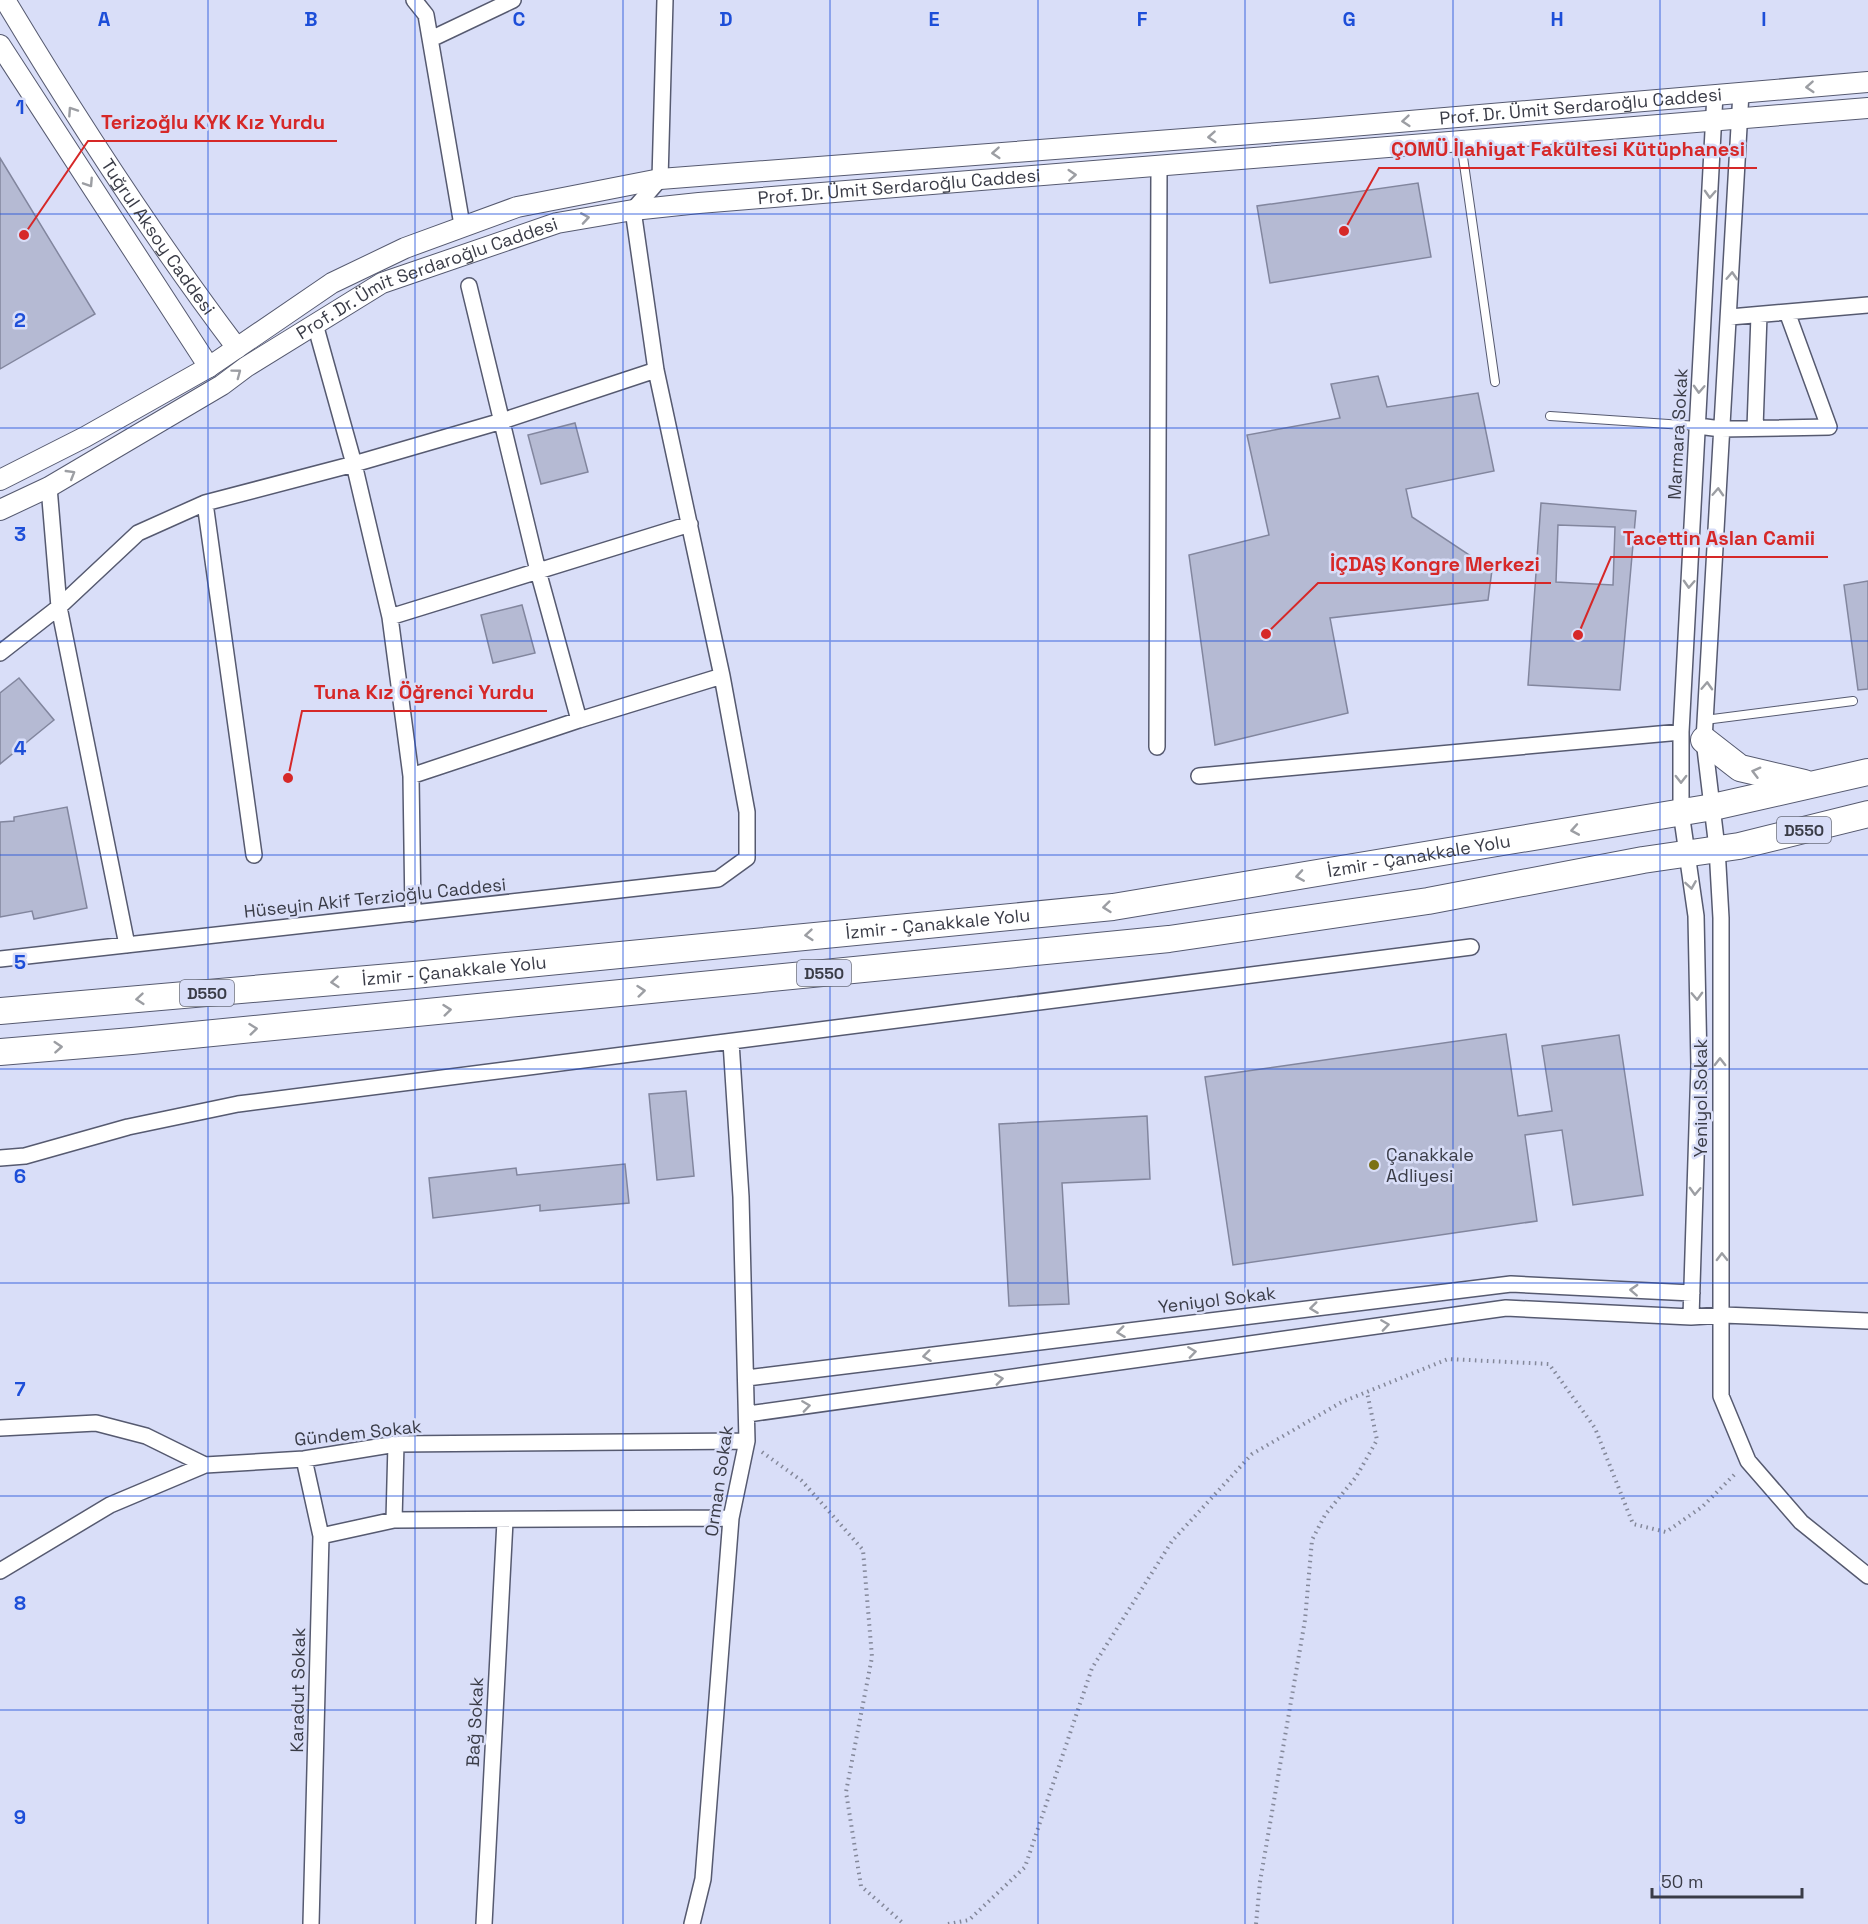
<svg xmlns="http://www.w3.org/2000/svg" width="1868" height="1924" viewBox="0 0 1868 1924" font-family="'Space Grotesk',sans-serif">
<style>
.building{fill:#b5bad3;stroke:#82869e;stroke-width:1.5;fill-rule:evenodd}
.lines{fill:none;stroke-linecap:round;stroke-linejoin:round}
.service-casing{stroke:#565a70;stroke-width:10}
.minor-casing{stroke:#565a70;stroke-width:18}
.tertiary-casing{stroke:#565a70;stroke-width:22}
.trunk-casing{stroke:#565a70;stroke-width:28}
.path{stroke:#84889a;stroke-width:4;stroke-dasharray:1.5 4.5;stroke-linecap:butt}
.service{stroke:#fff;stroke-width:8}
.minor{stroke:#fff;stroke-width:15}
.tertiary{stroke:#fff;stroke-width:20}
.trunk{stroke:#fff;stroke-width:26}
.oneway{stroke:#9c9ea3}
.grid{fill:none;stroke:#1d4ed8;stroke-width:1.5;stroke-opacity:0.55}
.poi-dot{fill:#7b7113;stroke:#d9def8;stroke-width:2}
.labels{text-anchor:middle;stroke-width:5;stroke-linejoin:round;paint-order:stroke}
.shield{fill:#d9def8;stroke:#6a6d7c;stroke-width:1.5}
.shield-label{font-size:16px;font-weight:bold;fill:#3a3c47}
.street-label{font-size:18px;fill:#3a3c47;stroke:#d9def8}
.poi-label{font-size:18px;fill:#3a3c47;stroke:#d9def8;text-anchor:start}
.grid-label{font-size:20px;text-anchor:middle;font-weight:bold;fill:#1d4ed8;stroke:#d9def8;stroke-width:5;stroke-linejoin:round;paint-order:stroke}
.leader{fill:none;stroke:#d62828;stroke-width:2}
.callout-dot{fill:#d62828;stroke:#d9def8;stroke-width:2}
.callout-label{font-size:20px;text-anchor:middle;font-weight:bold;fill:#d62828;stroke:#d9def8;stroke-width:5;stroke-linejoin:round;paint-order:stroke}
</style>
<rect width="100%" height="100%" fill="#d9def8"/>
<path class="building" d="M0 158 95 314 0 369Z
M1418 183 1431 257 1270 283 1257 206Z
M1378 376 1387 407 1478 393 1494 471 1406 489 1412 517 1492 570 1488 600 1330 618 1348 713 1215 745 1189 555 1269 535 1247 435 1340 418 1331 384Z
M575 423 588 472 541 484 528 435Z
M1541 503 1636 511 1620 690 1528 685ZM1558 525 1615 527 1613 585 1556 582Z
M1868 581V689L1858 690 1844 585Z
M522 605 535 653 493 663 481 615Z
M19 678 54 720 0 764V693Z
M67 807 87 908 34 919 32 911 0 917V822L14 821V817Z
M1506 1034 1518 1116 1552 1111 1542 1046 1619 1035 1643 1195 1573 1205 1562 1130 1525 1135 1537 1221 1233 1265 1205 1077Z
M686 1091 694 1176 657 1180 649 1094Z
M1147 1116 1150 1179 1062 1183 1069 1304 1009 1306 999 1124Z
M625 1164 629 1203 540 1211V1205L433 1218 429 1178 516 1168 517 1175Z"/>
<g class="lines">
<g class="service-casing">
<path id="service" d="M1461 143 1495 382
M1550 416 1698 426
M1705 720 1853 701"/>
</g>
<g class="minor-casing">
<path id="minor" d="M414 0 426 15 462 225
M431 39 513 0
M1741 92 1704 740 1717 848 1721 918V1396L1748 1461 1801 1522 1868 1576
M469 286 538 571 579 720
M1730 317 1868 305
M315 324 354 464 390 617 411 776 413 914
M1698 426 1721 429 1829 427 1787 312
M1755 428 1759 315
M49 487 59 607 127 945
M205 503 254 855
M390 617 690 524
M0 653 59 607 138 533 205 503 354 464 502 421 656 370
M1157 747 1159 168
M411 776 579 720 722 676
M1199 776 1681 732
M0 959 718 879 747 858V812L722 676 656 370 633 210 660 179 665 0
M0 1158 25 1156 128 1127 238 1104 1471 947
M1691 1317 1699 1065 1696 916 1681 812V732L1715 94
M747 1378 1511 1284 1692 1293
M748 1414 1506 1308 1691 1317 1723 1315 1868 1321
M0 1428 96 1423 146 1436 205 1465
M304 1459 321 1536 311 1924
M394 1520 396 1444
M321 1536 394 1520 731 1518
M0 1571 110 1505 205 1465 304 1459 396 1444 747 1441
M484 1924 505 1521
M692 1924 703 1879 731 1518 747 1441 741 1197 731 1042"/>
</g>
<g class="tertiary-casing">
<g id="tertiary">
<path id="s1" d="M5 0C77 120 153 237 237 348"/>
<path d="M0 45 209 367"/>
<path id="s2" d="M0 480 85 437 209 367 332 283 405 248 517 207 660 179 1316 129 1868 82"/>
<path id="s3" d="M0 510 49 487 222 385 246 367 382 283 557 223 633 210 699 203 1868 108"/>
</g>
</g>
<g class="trunk-casing">
<g id="trunk">
<path d="M1704 740 1740 768 1804 783"/>
<path id="s4" d="M0 1011 414 975 1113 907 1713 807 1868 772"/>
<path d="M0 1052 132 1041 1169 939 1428 901 1643 860 1739 846 1868 814"/>
</g>
</g>
<path class="path" d="M762 1452 802 1481 863 1550 872 1657 846 1792 861 1886 904 1924
M948 1924 969 1920 1025 1867 1092 1668 1172 1541 1252 1454 1342 1402 1448 1359 1549 1364 1595 1428 1633 1524 1666 1532 1702 1507 1737 1472
M1256 1924 1260 1882 1305 1620 1312 1540 1325 1515 1356 1477 1377 1440 1367 1392"/>
<use href="#service" class="service"/>
<use href="#minor" class="minor"/>
<use href="#tertiary" class="tertiary"/>
<use href="#trunk" class="trunk"/>
</g>
<defs><path id="oneway-chevron" d="M-2-3.5L2.5 0L-2 3.5" fill="none" stroke-width="1.6" stroke-linecap="round" stroke-linejoin="round" transform="scale(1.5)"/></defs>
<g class="oneway">
<use href="#oneway-chevron" transform="translate(1810 87) rotate(176)"/>
<use href="#oneway-chevron" transform="translate(72 111) rotate(-124)"/>
<use href="#oneway-chevron" transform="translate(1406 121) rotate(175)"/>
<use href="#oneway-chevron" transform="translate(1212 137) rotate(176)"/>
<use href="#oneway-chevron" transform="translate(996 153) rotate(176)"/>
<use href="#oneway-chevron" transform="translate(1072 175) rotate(-4)"/>
<use href="#oneway-chevron" transform="translate(89 183) rotate(57)"/>
<use href="#oneway-chevron" transform="translate(1710 194) rotate(93)"/>
<use href="#oneway-chevron" transform="translate(585 218) rotate(-9)"/>
<use href="#oneway-chevron" transform="translate(1732 276) rotate(-87)"/>
<use href="#oneway-chevron" transform="translate(237 373) rotate(-37)"/>
<use href="#oneway-chevron" transform="translate(1699 389) rotate(93)"/>
<use href="#oneway-chevron" transform="translate(71 474) rotate(-31)"/>
<use href="#oneway-chevron" transform="translate(1718 492) rotate(-87)"/>
<use href="#oneway-chevron" transform="translate(1689 584) rotate(93)"/>
<use href="#oneway-chevron" transform="translate(1707 686) rotate(-87)"/>
<use href="#oneway-chevron" transform="translate(1756 772) rotate(-165)"/>
<use href="#oneway-chevron" transform="translate(1681 779) rotate(90)"/>
<use href="#oneway-chevron" transform="translate(1575 830) rotate(170)"/>
<use href="#oneway-chevron" transform="translate(1300 876) rotate(171)"/>
<use href="#oneway-chevron" transform="translate(1691 885) rotate(81)"/>
<use href="#oneway-chevron" transform="translate(1107 907) rotate(174)"/>
<use href="#oneway-chevron" transform="translate(809 935) rotate(175)"/>
<use href="#oneway-chevron" transform="translate(335 982) rotate(175)"/>
<use href="#oneway-chevron" transform="translate(641 991) rotate(-6)"/>
<use href="#oneway-chevron" transform="translate(1697 996) rotate(88)"/>
<use href="#oneway-chevron" transform="translate(140 999) rotate(175)"/>
<use href="#oneway-chevron" transform="translate(447 1010) rotate(-6)"/>
<use href="#oneway-chevron" transform="translate(253 1029) rotate(-6)"/>
<use href="#oneway-chevron" transform="translate(58 1047) rotate(-4)"/>
<use href="#oneway-chevron" transform="translate(1720 1062) rotate(-90)"/>
<use href="#oneway-chevron" transform="translate(1695 1191) rotate(92)"/>
<use href="#oneway-chevron" transform="translate(1722 1257) rotate(-91)"/>
<use href="#oneway-chevron" transform="translate(1634 1290) rotate(-177)"/>
<use href="#oneway-chevron" transform="translate(1314 1308) rotate(173)"/>
<use href="#oneway-chevron" transform="translate(1385 1325) rotate(-8)"/>
<use href="#oneway-chevron" transform="translate(1121 1332) rotate(173)"/>
<use href="#oneway-chevron" transform="translate(1192 1352) rotate(-8)"/>
<use href="#oneway-chevron" transform="translate(927 1356) rotate(173)"/>
<use href="#oneway-chevron" transform="translate(999 1379) rotate(-8)"/>
<use href="#oneway-chevron" transform="translate(806 1406) rotate(-8)"/>
</g>
<path class="grid" d="M208 0V1924M415 0V1924M623 0V1924M830 0V1924M1038 0V1924M1245 0V1924M1453 0V1924M1660 0V1924M0 214H1868M0 428H1868M0 641H1868M0 855H1868M0 1069H1868M0 1283H1868M0 1496H1868M0 1710H1868"/>
<circle class="poi-dot" cx="1374" cy="1165" r="6"/>
<g class="labels">
<g class="shield">
<rect x="1777" y="817" width="54" height="26" rx="4.5"/>
<rect x="797" y="960" width="54" height="26" rx="4.5"/>
<rect x="180" y="980" width="54" height="26" rx="4.5"/>
</g>
<g class="shield-label">
<text x="1804" y="836">D550</text>
<text x="824" y="979">D550</text>
<text x="207" y="999">D550</text>
</g>
<g class="street-label">
<text dy="6" stroke="none"><textPath href="#s2" startOffset="1656">Prof. Dr. Ümit Serdaroğlu Caddesi</textPath></text>
<text dy="6" stroke="none"><textPath href="#s3" startOffset="974">Prof. Dr. Ümit Serdaroğlu Caddesi</textPath></text>
<text dy="6" stroke="none"><textPath href="#s1" startOffset="282">Tuğrul Aksoy Caddesi</textPath></text>
<text dy="6" stroke="none"><textPath href="#s3" startOffset="488">Prof. Dr. Ümit Serdaroğlu Caddesi</textPath></text>
<text transform="translate(1678 434) rotate(-87)" y="6">Marmara Sokak</text>
<text dy="6" stroke="none"><textPath href="#s4" startOffset="1428">İzmir - Çanakkale Yolu</textPath></text>
<text transform="translate(375 898) rotate(-6)" y="6">Hüseyin Akif Terzioğlu Caddesi</text>
<text dy="6" stroke="none"><textPath href="#s4" startOffset="942">İzmir - Çanakkale Yolu</textPath></text>
<text dy="6" stroke="none"><textPath href="#s4" startOffset="456">İzmir - Çanakkale Yolu</textPath></text>
<text transform="translate(1701 1098) rotate(-90)" y="6">Yeniyol Sokak</text>
<text transform="translate(1217 1300) rotate(-7)" y="6">Yeniyol Sokak</text>
<text transform="translate(358 1433) rotate(-6)" y="6">Gündem Sokak</text>
<text transform="translate(719 1481) rotate(-82)" y="6">Orman Sokak</text>
<text transform="translate(298 1690) rotate(-89)" y="6">Karadut Sokak</text>
<text transform="translate(475 1722) rotate(-87)" y="6">Bağ Sokak</text>
</g>
<g class="poi-label">
<text x="1386" y="1161">Çanakkale<tspan x="1386" dy="21">Adliyesi</tspan></text>
</g>
</g>
<g class="grid-label">
<text x="104" y="26">A</text>
<text x="311" y="26">B</text>
<text x="519" y="26">C</text>
<text x="726" y="26">D</text>
<text x="934" y="26">E</text>
<text x="1142" y="26">F</text>
<text x="1349" y="26">G</text>
<text x="1557" y="26">H</text>
<text x="1764" y="26">I</text>
<text x="20" y="114">1</text>
<text x="20" y="327">2</text>
<text x="20" y="541">3</text>
<text x="20" y="755">4</text>
<text x="20" y="969">5</text>
<text x="20" y="1183">6</text>
<text x="20" y="1396">7</text>
<text x="20" y="1610">8</text>
<text x="20" y="1824">9</text>
</g>
<path class="leader" d="M24 235L88 141H337M1344 231L1379 168H1757M1578 635L1611 557H1828M1266 634L1318 583H1551M288 778L302 711H547"/>
<g class="callout-dot">
<circle cx="24" cy="235" r="6"/>
<circle cx="1344" cy="231" r="6"/>
<circle cx="1578" cy="635" r="6"/>
<circle cx="1266" cy="634" r="6"/>
<circle cx="288" cy="778" r="6"/>
</g>
<g class="callout-label">
<text x="213" y="129">Terizoğlu KYK Kız Yurdu</text>
<text x="1568" y="156">ÇOMÜ İlahiyat Fakültesi Kütüphanesi</text>
<text x="1719" y="545">Tacettin Aslan Camii</text>
<text x="1435" y="571">İÇDAŞ Kongre Merkezi</text>
<text x="424" y="699">Tuna Kız Öğrenci Yurdu</text>
</g>
<path d="M1652 1888v9h150v-9" fill="none" stroke="#3a3c47" stroke-width="3"/>
<text x="1661" y="1888" font-size="18" fill="#3a3c47" stroke="#d9def8" stroke-width="4.5" paint-order="stroke">50 m</text>
</svg>
